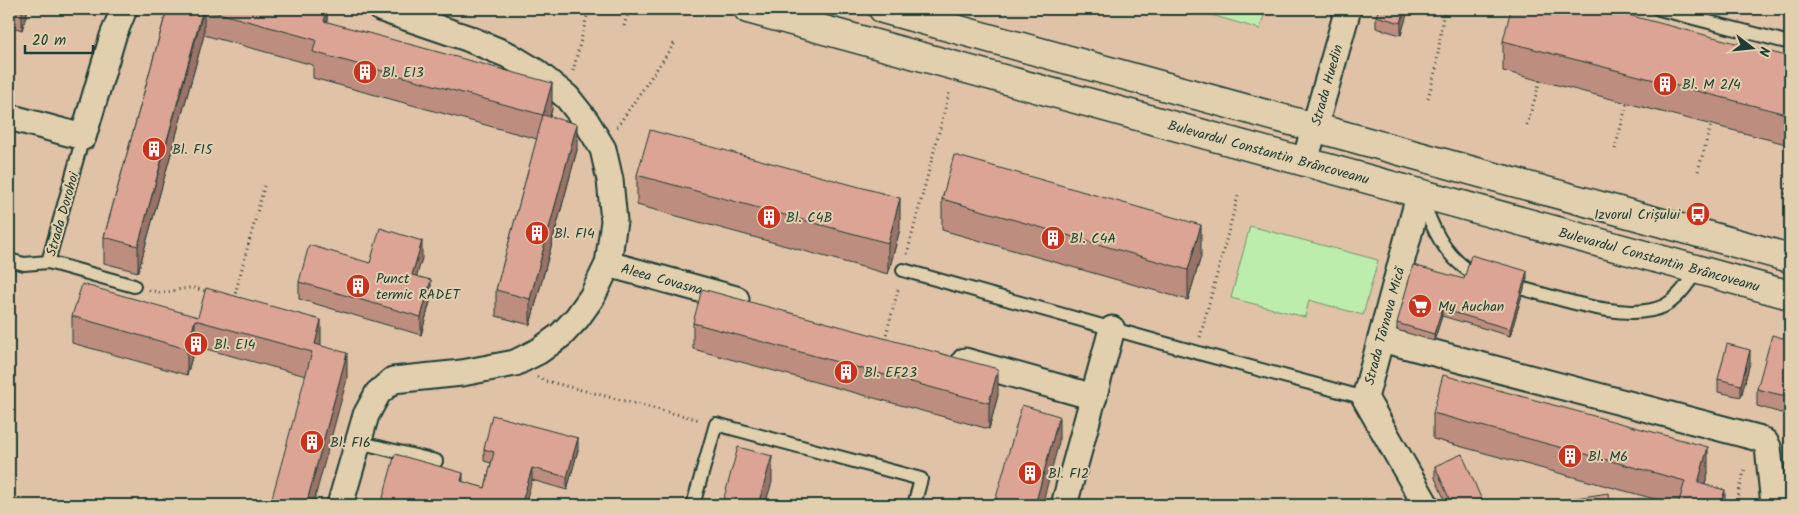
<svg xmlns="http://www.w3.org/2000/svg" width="1799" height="514" viewBox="0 0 1799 514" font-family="Kalam,sans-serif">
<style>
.green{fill:#bcedac;stroke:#6e9570}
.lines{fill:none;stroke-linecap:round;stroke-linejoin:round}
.lane-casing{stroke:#1f3d34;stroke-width:16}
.street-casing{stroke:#1f3d34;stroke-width:29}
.secondary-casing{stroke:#1f3d34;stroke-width:31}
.path{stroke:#1f3d34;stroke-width:3;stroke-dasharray:1 4;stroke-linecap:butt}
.lane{stroke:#e1cfad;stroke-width:12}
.street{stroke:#e1cfad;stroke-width:25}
.secondary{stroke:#e1cfad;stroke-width:28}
.wall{fill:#bd8d80;stroke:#1f3d34}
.shaded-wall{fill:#9a7368;stroke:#1f3d34}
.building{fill:#dca495;stroke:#1f3d34}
.labels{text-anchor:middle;stroke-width:4;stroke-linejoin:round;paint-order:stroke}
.poi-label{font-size:14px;fill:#1f3d34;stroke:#e1cfad;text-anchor:start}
.street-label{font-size:14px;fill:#1f3d34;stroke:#e1cfad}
</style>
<rect width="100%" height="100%" fill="#e0c2a6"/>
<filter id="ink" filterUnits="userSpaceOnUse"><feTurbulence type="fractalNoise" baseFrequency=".02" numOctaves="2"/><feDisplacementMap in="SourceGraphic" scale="10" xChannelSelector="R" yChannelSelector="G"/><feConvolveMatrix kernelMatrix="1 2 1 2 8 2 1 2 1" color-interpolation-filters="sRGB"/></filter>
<g filter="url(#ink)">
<path class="green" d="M1202 9H1266L1260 29 1201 12Z
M1250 226 1378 260 1363 315 1309 300 1305 317 1231 298Z"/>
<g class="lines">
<g class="lane-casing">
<path id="lane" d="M1659 9 1790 43
M83 137 48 262 134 286
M1422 199C1432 227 1443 253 1468 270
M9 260 24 264 48 262
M903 270 1195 352 1365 398
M1524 289C1562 299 1628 323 1664 306 1679 298 1689 283 1697 269
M358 442 436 461
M693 505 716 424 921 479 914 505"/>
</g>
<g class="street-casing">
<g id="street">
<path d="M9 117 83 137 113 36 124 9"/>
<path id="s1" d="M1305 161 1348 9"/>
<path d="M1420 192 1365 398 1426 505"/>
<path id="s2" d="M608 264 736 299"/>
<path d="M1381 339 1758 438 1765 442 1768 447 1774 505"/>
<path d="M965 361 1094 397"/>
<path d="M340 505 366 415 378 393 393 380 462 373 515 363 539 351 561 335 577 318 592 297 608 264 614 221 610 180 603 149 586 121 567 97 536 72 508 55 467 38 382 9"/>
<path d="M1064 505 1112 329"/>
</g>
</g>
<g class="secondary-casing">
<g id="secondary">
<path id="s3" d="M748 9 1790 295"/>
<path d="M883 9 1790 258"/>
</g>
</g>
<path class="path" d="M624 26 629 9
M573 71 587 16
M1428 98 1436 69 1444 9
M1527 125 1540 81
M617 127 676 41
M1615 149 1627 103
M1698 171 1711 125
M1785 194 1790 173
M907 254 950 90
M149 290C168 295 172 290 189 288 195 287 203 291 209 292
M234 298 265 183
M1200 337 1238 196
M885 339 899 286
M537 377 546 381 700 420
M1736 505 1745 467"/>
<use href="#lane" class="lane"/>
<use href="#street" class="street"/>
<use href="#secondary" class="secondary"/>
</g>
<path class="wall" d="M9 9H28L22 30 9 26Z
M167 9H327V22L552 109 550 117 577 150 530 325 496 316V290L537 139 313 78V65L204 35 138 272 104 263V237Z
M1408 9 1401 35 1376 28V16Z
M1503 41 1790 57V145L1503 71Z
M637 175 900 229 888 274 637 205Z
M942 199 1201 256 1188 300 942 230Z
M422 258 416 276 431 298 421 335 299 299V282L370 263Z
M1527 278 1510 336 1442 316 1434 341 1397 330V323L1464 279Z
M72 316 198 317 321 346 347 379 306 376 195 346 187 375 72 343Z
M693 323 998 395 989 429 693 349Z
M1790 340V412L1781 413 1757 406V389Z
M1750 362 1741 397 1718 392V379Z
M1433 413 1708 473 1705 484 1725 505H1677L1433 439Z
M484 449 578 450 567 490 532 480 381 505 463 482 485 488 491 463 484 461Z
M1435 466 1484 505H1447L1435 478Z"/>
<path class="shaded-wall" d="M22 9H28L22 30Z
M204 9V35L138 272V246Z
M327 9V33L324 21Z
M1405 9H1408V11L1401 35V23Z
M552 83V109L543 141V115Z
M577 124V150L530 325V299Z
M900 198V229L888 274V243Z
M1201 225V256L1188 300V270Z
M422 241V258L412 292V275Z
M1527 271V278L1510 336V329Z
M431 280V298L421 335V317Z
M1442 309V316L1434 341V334Z
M195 320V346L187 375V349Z
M321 320V347L315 344Z
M1750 350V362L1741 397V385Z
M347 353V379L313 505H306Z
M998 369V395L989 429V403Z
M1059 416V442L1042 505H1035Z
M578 438V450L567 490V477Z
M1708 447V473L1699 505 1698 483Z
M772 456V482L765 505H758Z
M532 468V480L525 505 522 502Z
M463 473V485L461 481Z
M1725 490V505H1720Z"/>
<path class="building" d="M167 9H203L138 246 104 237Z
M204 9H327L324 21 552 83 543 115 313 52 316 40Z
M1379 9H1405L1401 23 1376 16Z
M1511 9H1605L1790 57V115L1503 41Z
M543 115 577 124 530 299 496 290Z
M650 130 900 198 888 243 637 175Z
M954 155 1201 225 1188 270 942 199Z
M380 228 422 241 412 275 431 280 421 317 299 282 309 245 370 263Z
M1471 255 1527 271 1510 329 1442 309 1434 334 1397 323 1413 265 1464 279Z
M82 284 198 317 206 288 321 320 315 344 347 353 306 505H270L312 352 195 320 187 349 72 316Z
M702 289 998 369 989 403 693 323Z
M1772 335 1790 340V394L1781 395 1757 389Z
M1727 344 1750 350 1741 385 1718 379Z
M1443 375 1708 447 1698 483 1725 490 1720 505H1678L1685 481 1433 413Z
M1022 405 1059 416 1035 505H994Z
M492 415 578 438 567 477 532 468 522 502 533 505H381L395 454 463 473 461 481 485 488 494 452 484 449Z
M738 447 772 456 758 505H722Z
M1462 454 1484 505H1452L1435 466Z
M1609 493 1610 505H1563L1562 500Z"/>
</g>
<defs>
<g id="building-disc" transform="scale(1.25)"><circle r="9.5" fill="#c8321e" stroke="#e1cfad"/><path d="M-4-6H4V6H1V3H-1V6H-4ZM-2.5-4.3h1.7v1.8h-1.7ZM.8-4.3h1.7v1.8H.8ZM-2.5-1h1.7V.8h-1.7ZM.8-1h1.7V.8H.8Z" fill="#fff"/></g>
<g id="bus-disc" transform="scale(1.25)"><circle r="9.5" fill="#c8321e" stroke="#e1cfad"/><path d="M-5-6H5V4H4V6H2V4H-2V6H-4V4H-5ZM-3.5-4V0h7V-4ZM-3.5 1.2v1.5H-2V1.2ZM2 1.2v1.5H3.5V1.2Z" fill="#fff"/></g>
<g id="supermarket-disc" transform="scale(1.25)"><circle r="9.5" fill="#c8321e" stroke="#e1cfad"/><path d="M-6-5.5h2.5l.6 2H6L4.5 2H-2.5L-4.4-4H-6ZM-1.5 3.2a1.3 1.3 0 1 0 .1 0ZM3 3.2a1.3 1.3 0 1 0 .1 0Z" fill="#fff"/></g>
</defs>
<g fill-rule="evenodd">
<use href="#building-disc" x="365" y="72"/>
<use href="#building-disc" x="1665" y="84"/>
<use href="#building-disc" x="154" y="149"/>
<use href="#bus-disc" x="1698" y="214"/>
<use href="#building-disc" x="769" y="217"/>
<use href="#building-disc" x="537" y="233"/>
<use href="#building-disc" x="1053" y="238"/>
<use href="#building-disc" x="358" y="286"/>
<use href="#supermarket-disc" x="1420" y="306"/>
<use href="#building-disc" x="196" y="344"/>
<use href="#building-disc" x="846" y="372"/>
<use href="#building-disc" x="312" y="442"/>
<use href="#building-disc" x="1570" y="456"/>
<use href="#building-disc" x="1030" y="473"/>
</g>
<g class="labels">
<g class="poi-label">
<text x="382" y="77">Bl. E13</text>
<text x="1682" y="89">Bl. M 2/4</text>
<text x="172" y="154">Bl. F15</text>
<text x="1680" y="219" text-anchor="end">Izvorul Crișului</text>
<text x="786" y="222">Bl. C4B</text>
<text x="554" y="238">Bl. F14</text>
<text x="1070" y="243">Bl. C4A</text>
<text x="376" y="283">Punct<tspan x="376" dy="16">termic RADET</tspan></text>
<text x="1438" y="311">My Auchan</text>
<text x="214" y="349">Bl. E14</text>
<text x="864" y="377">Bl. EF23</text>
<text x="330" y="447">Bl. F16</text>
<text x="1588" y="461">Bl. M6</text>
<text x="1048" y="478">Bl. F12</text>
</g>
<g class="street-label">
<text dy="5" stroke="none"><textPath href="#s1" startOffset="79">Strada Huedin</textPath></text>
<text dy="5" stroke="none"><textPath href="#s3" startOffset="540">Bulevardul Constantin Brâncoveanu</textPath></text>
<text transform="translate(62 214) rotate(-74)" y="5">Strada Dorohoi</text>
<text dy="5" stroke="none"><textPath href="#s3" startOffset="945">Bulevardul Constantin Brâncoveanu</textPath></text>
<text dy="5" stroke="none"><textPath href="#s2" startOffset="56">Aleea Covasna</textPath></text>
<text transform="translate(1384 326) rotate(-75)" y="5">Strada Târnava Mică</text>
</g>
</g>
<rect width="1799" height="514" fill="none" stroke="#e1cfad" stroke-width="30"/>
<rect x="15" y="15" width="1769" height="484" fill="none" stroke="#1f3d34" stroke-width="2" filter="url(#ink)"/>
<g transform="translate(1752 48) rotate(106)" stroke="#e1cfad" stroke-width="4" paint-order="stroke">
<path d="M0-4L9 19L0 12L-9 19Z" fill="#1f3d34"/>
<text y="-8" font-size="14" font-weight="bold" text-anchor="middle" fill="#1f3d34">N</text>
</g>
<path d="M25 45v8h68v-8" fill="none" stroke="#1f3d34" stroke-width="2.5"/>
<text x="32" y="45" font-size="15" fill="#1f3d34" stroke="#e1cfad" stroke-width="4" paint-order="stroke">20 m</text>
</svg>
